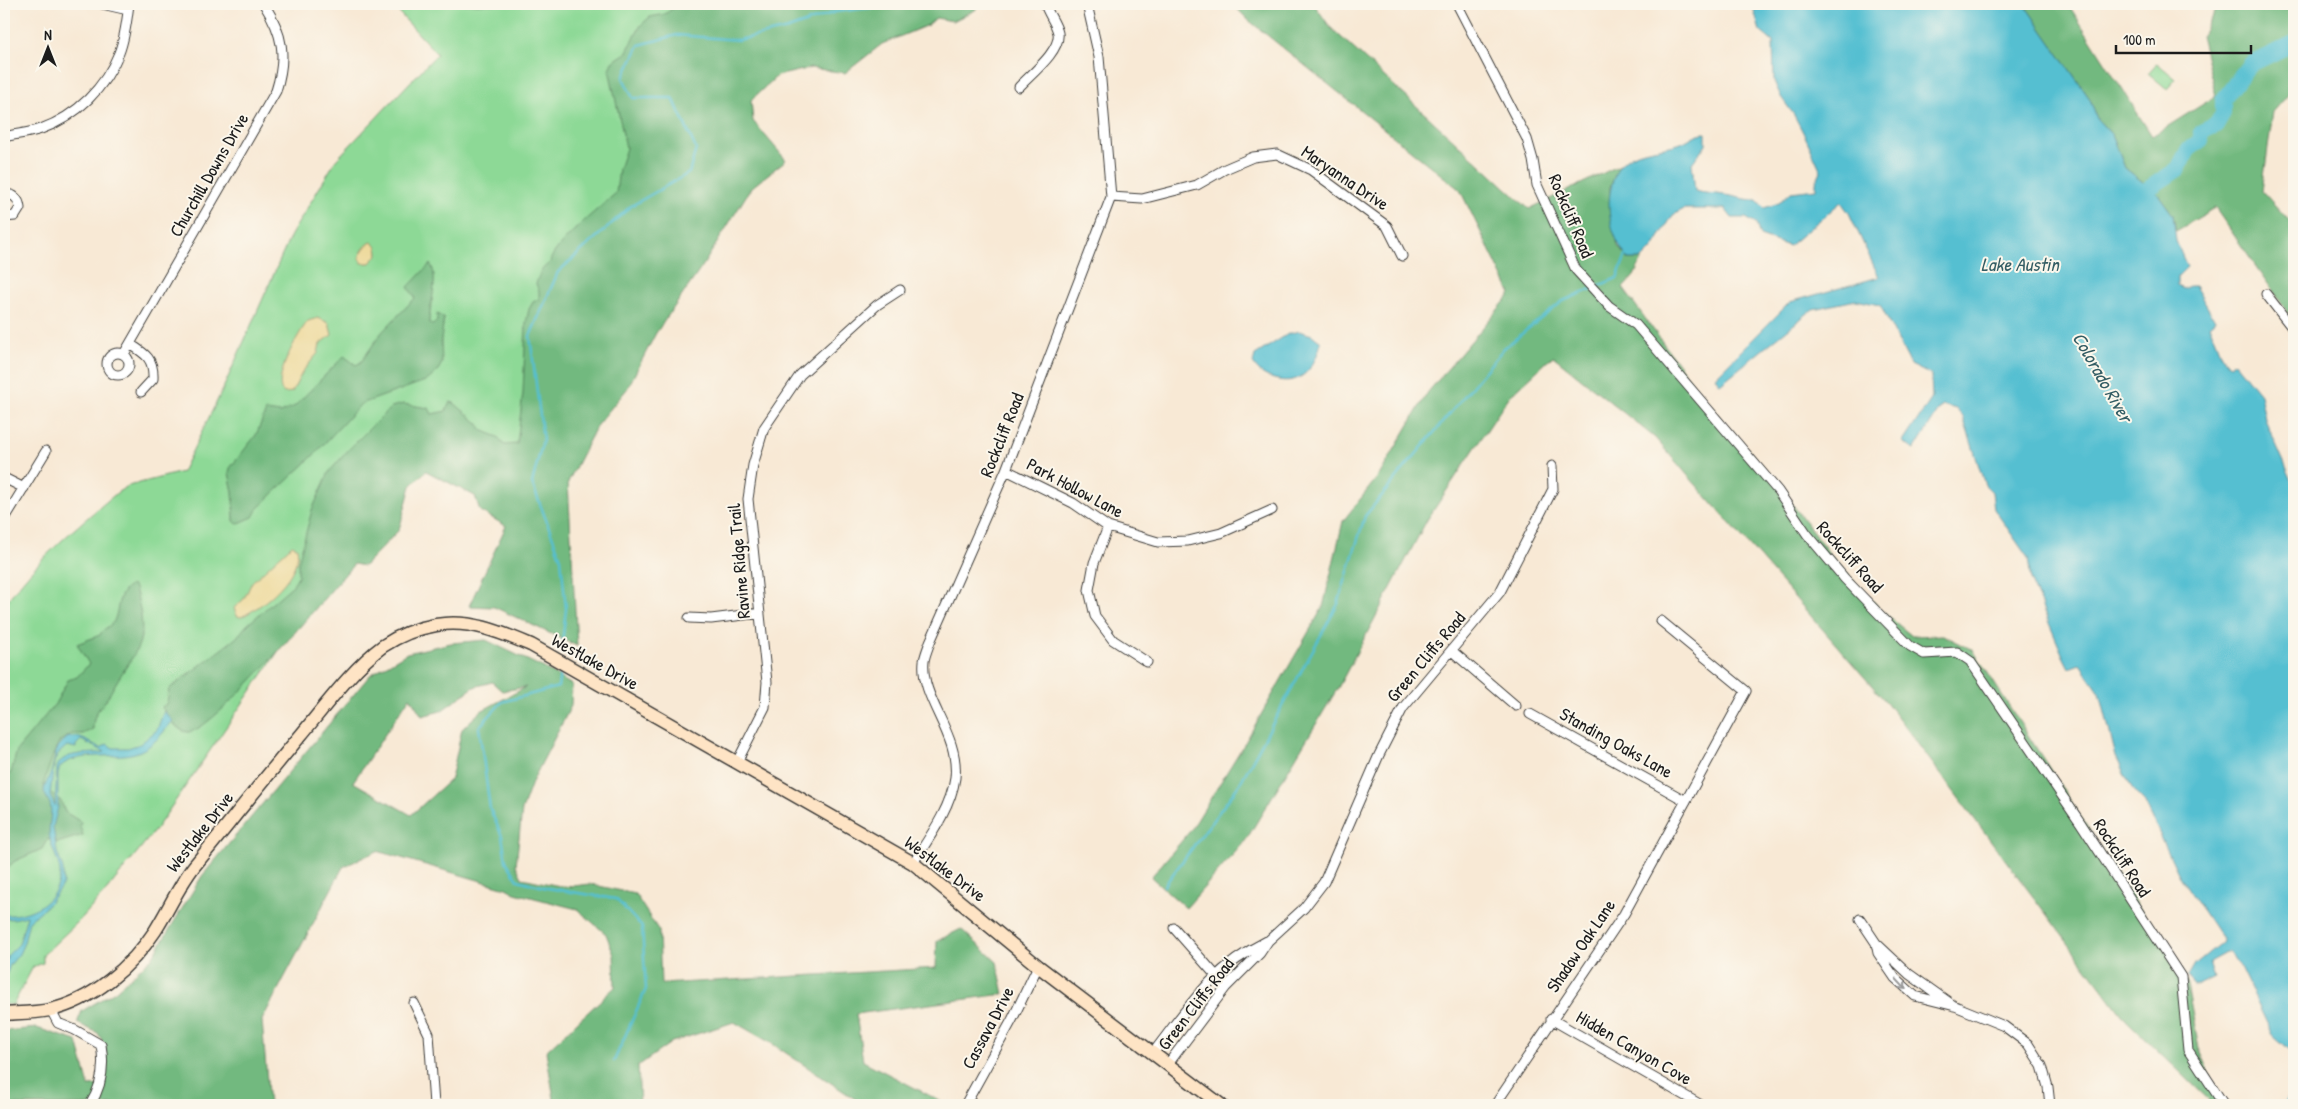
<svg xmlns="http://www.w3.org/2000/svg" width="2298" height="1109" viewBox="0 0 2298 1109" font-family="'Patrick Hand',sans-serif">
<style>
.green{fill:#8dd996;stroke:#547a59}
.forest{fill:#72b97f;stroke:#476a4e;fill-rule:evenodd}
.sand{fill:#eeda9e;stroke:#857b5d}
.water{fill:#55bfd1;stroke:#386e76;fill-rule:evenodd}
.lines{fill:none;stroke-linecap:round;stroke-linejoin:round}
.stream{stroke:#55bfd1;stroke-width:2.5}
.river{stroke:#55bfd1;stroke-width:16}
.street-casing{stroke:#3d3b38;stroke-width:11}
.secondary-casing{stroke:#3d3b38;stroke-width:15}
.street{stroke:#fff;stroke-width:9}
.secondary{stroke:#fee4c5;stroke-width:12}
.oneway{stroke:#999}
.labels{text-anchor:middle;stroke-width:4;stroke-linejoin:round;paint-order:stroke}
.street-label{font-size:18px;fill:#1c1c1c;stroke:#fbf7ec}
.water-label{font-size:19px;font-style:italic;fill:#335d64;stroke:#fbf7ec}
</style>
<rect width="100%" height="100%" fill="#fbf7ec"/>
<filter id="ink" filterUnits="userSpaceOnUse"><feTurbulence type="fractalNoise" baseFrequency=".02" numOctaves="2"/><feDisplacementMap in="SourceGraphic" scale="10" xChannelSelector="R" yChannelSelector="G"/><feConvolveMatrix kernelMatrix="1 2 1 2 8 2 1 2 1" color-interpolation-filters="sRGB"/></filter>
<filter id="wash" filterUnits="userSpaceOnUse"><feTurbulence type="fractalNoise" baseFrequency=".0096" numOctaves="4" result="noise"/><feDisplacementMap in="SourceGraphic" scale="20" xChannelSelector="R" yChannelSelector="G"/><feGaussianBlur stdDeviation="1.12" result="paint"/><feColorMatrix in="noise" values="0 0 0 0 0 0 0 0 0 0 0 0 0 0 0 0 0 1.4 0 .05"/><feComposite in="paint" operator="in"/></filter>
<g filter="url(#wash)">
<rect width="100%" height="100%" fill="#f8e9d5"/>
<path class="green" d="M391 4H779L520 455 419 447 156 829 106 891 80 920 43 955V963L33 967 13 1005 4 1004V605C36 560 76 527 118 492L128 486 182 472 222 391 291 235 336 160 437 54Z
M2157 63 2176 79 2167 89 2148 73Z"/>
<path class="forest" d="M679 4H976L977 9 953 21 936 18 928 25 882 44 845 73 811 68 777 76 751 100 753 121 786 160 751 188 702 267 656 333 627 389 597 425 568 482 577 646 494 607 469 606 506 526 480 511 475 496 426 471 411 486 399 530 364 566 354 564C329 592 218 728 189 732 178 733 167 716 162 707L167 703 169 689 236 638 247 625 293 585 298 576V563L312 510 329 472 350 448 391 407 403 404 429 408 432 414 446 411 450 402 454 403 479 424 481 430 498 437 504 445 517 444 523 393 526 323 529 309 533 302 539 299V291L536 284C539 275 541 268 550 263 550 247 603 205 616 193L619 169 626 148 609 69 612 62 626 53 641 25 650 17 665 14Z
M1233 4H1314L1330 27 1529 209 1620 165 1610 187V204L1618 246 1628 259H1642L1634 276 1623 288 1704 399 1774 480 1835 561 1884 613 1912 636 1943 635 1973 650 2186 980 2199 1048 2224 1105H2206L2209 1100 2126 1020 1887 703 1655 438 1553 356 1509 397 1427 520 1339 686 1246 840 1186 908 1151 877 1191 830 1243 746 1323 607 1343 521 1380 474 1428 392 1511 294 1460 190 1247 19Z
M2024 4H2068L2152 136 2216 96 2201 36 2219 4H2262L2294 11V88L2273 112 2262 191 2294 226V321L2215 208 2176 231 2173 215 2158 194 2125 168 2112 135 2097 119 2090 99Z
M430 264C440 276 429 308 429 323L433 325 437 321V314L444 318 441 340 442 363 437 372 428 380 361 404 311 458 258 508 253 517 237 524 234 521 233 492 229 473 230 468 256 435 266 411 280 413 295 406 344 356 356 365 361 362 382 332 415 298 408 287Z
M131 585 135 588C152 649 135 647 109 695 101 710 93 710 93 729L83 734H72L60 741 55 750 44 782V787L61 801 65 812 81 822 80 826 83 835 57 843 55 839 47 840 42 849 15 861 4 871V777L11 773 17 750 55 704 68 680 77 677 89 664 77 644 100 635C103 628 110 627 114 621 120 607 116 594 131 585Z
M486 640 544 668 572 685 571 706 533 780 522 810 516 865 522 878 565 887 590 884 635 894 659 931 661 984 936 968 937 941 961 929 997 962 1004 994 856 1014 863 1061 948 1105H864L771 1043 734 1022 672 1042 638 1066 640 1105H555L546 1051 615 987 614 955 606 934 577 909 515 893 506 888 377 851 343 867 262 1020 269 1105H4V1031L37 1028 77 1041 89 1086 102 1085 106 1048 98 1033 77 1023 82 1011 115 991 152 958 202 876 370 675 407 653 451 643ZM492 682 502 691 526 687 481 711 462 729 451 779 411 815 353 782 410 697 422 716 441 711 474 687Z"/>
<path class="sand" d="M372 242 377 247 378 254 370 263H362L359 258C361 252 366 244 372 242Z
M318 318 329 323 332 335 320 344 318 353 303 371 292 392 284 393C270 382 299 332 308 321Z
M292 545 297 547C303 574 263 607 241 617L237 616 234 608 244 599 252 582Z"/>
<path class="water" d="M1752 4H2024L2090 99 2097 119 2112 135 2125 168 2158 194 2173 215 2176 241 2187 267 2177 277V286L2184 289 2190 286H2195L2215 320 2209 325 2221 355 2229 365 2235 363 2260 394 2265 419 2294 485V1059L2290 1051 2273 1036 2241 969 2229 951 2209 962 2214 977 2193 987 2188 976 2195 964 2223 941 2179 875 2145 803 2132 789 2116 757 2100 693 2080 664 2069 668 2063 656 2031 581 2028 558 1994 509 1992 492 1985 485 1963 417 1956 409 1942 405 1914 450 1903 442 1932 398 1931 375 1911 365 1880 305 1856 300 1813 309 1720 384 1715 377 1790 302 1879 277 1849 213 1841 202 1789 246 1760 236 1756 224 1746 218H1732L1725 209H1684L1673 215 1652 249 1642 259H1628C1610 235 1603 204 1615 175 1616 172 1618 167 1620 165 1635 147 1662 150 1681 143 1691 139 1695 133 1706 133V145L1692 163 1695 191C1705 194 1714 193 1724 195 1736 196 1743 200 1757 200L1764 208 1779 203 1791 192 1816 189V182L1821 171 1805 136 1794 115 1781 97 1774 81 1773 42 1760 31Z
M1299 331 1312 335 1321 342C1315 367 1302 387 1274 379 1264 376 1257 371 1253 363L1255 355 1288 334Z
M164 711 173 721C162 733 154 746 138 752 117 760 77 750 60 767L58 774V808L53 827 57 852 63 869V884L47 906 29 921 24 943 19 954 10 965 7 973 4 975 7 956 19 944 27 916 13 919 4 918V915C28 917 58 902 60 875 61 865 52 850 50 839 47 827 53 815 50 804 48 799 44 795 44 790 45 784 49 778 51 772 55 760 55 741 70 737 80 735 92 744 101 748L107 744 113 748H128L140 744 157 730ZM81 740 105 752C90 755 64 750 57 767L55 806 50 796 54 762 58 754 67 746 76 748V745Z"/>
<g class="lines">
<path class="stream" d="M562 644 566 609 561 559 532 483 543 440 530 336 558 272 631 206 689 173 696 149 673 98H633L623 78 639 45 677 35 738 40 788 29 835 12 903 4
M560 672 558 687 502 702 479 727 490 809 502 836 506 861 518 880 547 888 616 899 642 927 646 989 614 1061
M1164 886 1239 785 1338 604 1365 516 1504 348 1563 301 1617 278 1626 255
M2283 1105 2294 1091"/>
<path class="river" d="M2133 199 2178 169 2188 150 2201 140V132L2216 125 2223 113V100L2249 65 2294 43"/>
</g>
</g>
<g filter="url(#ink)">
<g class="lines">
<g class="street-casing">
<path id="street" d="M102 4 128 10
M1457 4 1527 139 1533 160 1537 185 1576 270 1609 306 1636 325 1778 491 1807 534 1845 579 1910 646 1924 654 1957 652 1970 661 2080 822 2181 977 2188 1050 2224 1105
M1019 87C1031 74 1061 51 1058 33 1056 23 1048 14 1045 4
M4 137C16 134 30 133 41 129 77 116 105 88 119 53 125 38 127 20 129 4
M4 196C13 192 19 199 20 208L15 216 4 217
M1111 197 1142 199 1197 185 1225 169 1253 157 1277 154 1311 170 1387 226 1402 256
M2266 294 2294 330
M130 344C146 354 154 359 153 379L141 392
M107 364a11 11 0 1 1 22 0a11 11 0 1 1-22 0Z
M124 354 276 91C287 56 283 34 264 4
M1006 470 1073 503 1108 527 1158 542 1188 541 1221 533 1272 510
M4 478 24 488
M4 520 46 451
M1108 527 1094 563 1089 590 1095 616 1113 640 1147 662
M689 618 711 619 760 613
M1452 651 1516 706
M1530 714 1686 801
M737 762 765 707 767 682 748 499 753 465 764 428 800 375 877 305 900 290
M913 863C929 838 951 808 955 778 960 733 920 700 924 661 925 655 928 648 930 642L1006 470 1111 197 1099 57 1087 4
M1860 919 1876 943 1909 974 1954 1006
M1174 928 1226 987
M1876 943 1878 953 1895 978 1915 996 1955 1006 2004 1026 2028 1044 2042 1066 2048 1087 2050 1105
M414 1003 429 1034 434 1105
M51 1010 58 1023 75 1030 101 1045C105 1067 102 1086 90 1105
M1551 1019 1701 1105
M1153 1053C1190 1005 1211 969 1267 941
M1168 1064 1226 987 1260 953 1268 941 1304 908 1324 882 1379 755 1403 708 1500 592 1553 489 1552 466
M965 1105 1012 1020 1038 966
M1495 1105 1624 914 1746 691 1661 621"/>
</g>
<g class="secondary-casing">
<path id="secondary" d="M4 1014C19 1013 35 1013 50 1010 92 1001 132 966 155 931 169 909 179 885 195 865 230 822 265 778 301 735 325 706 353 668 383 646 398 636 418 628 436 625 470 619 500 632 531 645L913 863 1038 966 1221 1105"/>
</g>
<use href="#street" class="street"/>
<use href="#secondary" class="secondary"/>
</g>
<defs><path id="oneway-shaft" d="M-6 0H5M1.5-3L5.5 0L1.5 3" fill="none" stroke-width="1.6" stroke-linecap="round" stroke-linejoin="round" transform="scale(1.25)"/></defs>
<use class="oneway" href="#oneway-shaft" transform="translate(1901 984) rotate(47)"/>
</g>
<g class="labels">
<g class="street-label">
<text transform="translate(209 175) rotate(-60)" y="6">Churchill Downs Drive</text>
<text transform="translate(1345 178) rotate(34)" y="6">Maryanna Drive</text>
<text transform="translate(1571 216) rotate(67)" y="6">Rockcliff Road</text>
<text transform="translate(1002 435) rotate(-68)" y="6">Rockcliff Road</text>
<text transform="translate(1075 488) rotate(28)" y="6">Park Hollow Lane</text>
<text transform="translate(1850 557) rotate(48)" y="6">Rockcliff Road</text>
<text transform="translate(739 561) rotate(-95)" y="6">Ravine Ridge Trail</text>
<text transform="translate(1426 657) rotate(-50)" y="6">Green Cliffs Road</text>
<text transform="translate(595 662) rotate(29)" y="6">Westlake Drive</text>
<text transform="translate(1616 743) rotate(29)" y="6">Standing Oaks Lane</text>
<text transform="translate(200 832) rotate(-52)" y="6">Westlake Drive</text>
<text transform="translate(2122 858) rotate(57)" y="6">Rockcliff Road</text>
<text transform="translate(945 869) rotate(37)" y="6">Westlake Drive</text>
<text transform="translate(1581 946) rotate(-56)" y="6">Shadow Oak Lane</text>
<text transform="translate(1196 1004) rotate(-52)" y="6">Green Cliffs Road</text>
<text transform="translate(988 1028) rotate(-62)" y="6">Cassava Drive</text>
<text transform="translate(1634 1048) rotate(30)" y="6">Hidden Canyon Cove</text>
</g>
<g class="water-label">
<text x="2020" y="271">Lake Austin</text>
<text transform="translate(2103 377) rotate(60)" y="7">Colorado River</text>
</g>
</g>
<rect width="2298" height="1109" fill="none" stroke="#fbf7ec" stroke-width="20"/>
<g transform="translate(48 48)" stroke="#fbf7ec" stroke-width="4" paint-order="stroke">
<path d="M0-4L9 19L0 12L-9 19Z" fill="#1c1c1c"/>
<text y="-8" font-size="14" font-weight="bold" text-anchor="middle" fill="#1c1c1c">N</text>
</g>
<path d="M2116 45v8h135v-8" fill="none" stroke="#1c1c1c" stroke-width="2.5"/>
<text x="2123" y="45" font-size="15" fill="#1c1c1c" stroke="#fbf7ec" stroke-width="4" paint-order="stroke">100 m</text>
</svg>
